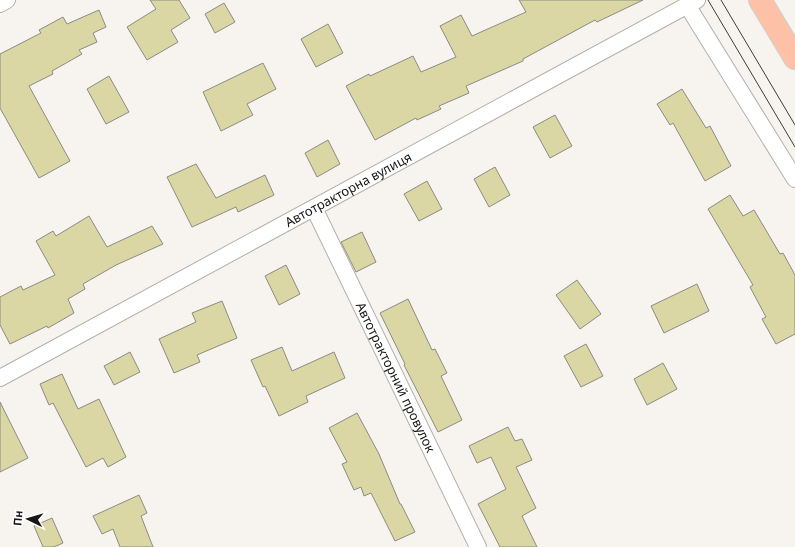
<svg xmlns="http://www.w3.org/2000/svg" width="795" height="547" viewBox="0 0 795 547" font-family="'Noto Sans',sans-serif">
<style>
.building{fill:#dad7a5;stroke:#8b8b85}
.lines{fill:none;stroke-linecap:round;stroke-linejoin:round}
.street-casing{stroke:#b4b0aa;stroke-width:18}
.primary-casing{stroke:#d1d0d0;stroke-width:24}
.street{stroke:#fff;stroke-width:16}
.primary{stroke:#fcc1a7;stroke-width:22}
.tram{stroke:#3f3d3a;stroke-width:1}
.labels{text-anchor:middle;stroke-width:4;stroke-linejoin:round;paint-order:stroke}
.street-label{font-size:13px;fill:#181614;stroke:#fff}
</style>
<rect width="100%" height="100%" fill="#f7f3ee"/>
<path class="building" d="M150 0H179L190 18 171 30 178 42 147 60 127 27 156 9Z
M519 0H643L597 22 595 20 523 59V61L466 86 469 93 439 106 441 109 417 120 416 118 375 140 346 86 369 74 370 76 413 56 421 72 456 57 440 26 461 15 472 36 526 12Z
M224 3 235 22 215 33 205 14Z
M99 10 106 27 93 33 97 42 79 50 82 54 52 71 53 74 29 86 70 161 39 178 0 108V54L41 33 39 30 63 17 67 24Z
M328 24 343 53 316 67 301 39Z
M263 63 276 89 247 104 253 115 221 131 203 92Z
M109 76 129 112 106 124 87 89Z
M682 89 706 128 710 126 731 166 705 181 673 123 670 125 657 104Z
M555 115 572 146 550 158 533 127Z
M328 140 340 164 317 177 305 153Z
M196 164 216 198 265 175 274 195 238 212 236 207 192 227 167 177Z
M495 167 510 195 489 207 474 179Z
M427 181 442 209 419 221 404 194Z
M730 195 743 216 754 210 780 254 783 253 795 275V334L776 344 762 319 766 317 750 287 753 285 708 209Z
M89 216 107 247 152 226 163 244 116 265 83 284 85 289 68 299 74 313 48 328 47 326 10 344 0 325V297L21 286 23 290 55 275 36 241 53 231 56 236Z
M362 232 376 262 356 272 341 242Z
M286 265 300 294 279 305 265 276Z
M577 280 601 314 580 329 556 295Z
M697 284 709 311 664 333 651 306Z
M408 299 432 350 435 349 447 373 441 376 462 420 438 432 404 365 405 364 380 313Z
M222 301 237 338 197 355 200 362 174 373 159 339 196 322 192 313Z
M586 344 603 376 581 387 564 356Z
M282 347 292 371 334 352 345 378 306 396 308 402 279 416 265 386 263 387 251 360Z
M130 352 140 372 114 385 104 366Z
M663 363 677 389 647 405 634 379Z
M62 374 78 409 99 399 126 457 108 467 103 458 86 467 53 403 49 405 40 384Z
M0 402 28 458 0 472Z
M357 413 379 454 400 504H401L415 532 395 541 371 493 364 496 361 487 354 490 342 464 347 462 329 428Z
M508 427 515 441 522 439 532 460 516 467 536 508 522 516 537 547H500L478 504 506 489 491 457 477 463 469 446Z
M139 495 147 513 141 516 153 547H120L113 529 102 534 93 516Z
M52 518 63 543 54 547H43L34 526Z"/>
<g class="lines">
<g class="street-casing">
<g id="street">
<path d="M0 4 7 0"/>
<path d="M687 5 795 179"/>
<path id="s1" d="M314 208 478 547"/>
<path id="s2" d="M0 378 697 0"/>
</g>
</g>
<g class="primary-casing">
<path id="primary" d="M760 0 795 58"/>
</g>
<use href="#street" class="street"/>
<use href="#primary" class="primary"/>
<path class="tram" d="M708 0 795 147
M721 0 795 125"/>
</g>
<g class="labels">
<g class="street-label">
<text dy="5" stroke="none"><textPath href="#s2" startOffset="396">Автотракторна вулиця</textPath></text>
<text dy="5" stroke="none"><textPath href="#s1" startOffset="188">Автотракторний провулок</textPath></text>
</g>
</g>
<g transform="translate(28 519) rotate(275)" stroke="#ffffff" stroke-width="3" paint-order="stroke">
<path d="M0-3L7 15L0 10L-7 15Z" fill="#181614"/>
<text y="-6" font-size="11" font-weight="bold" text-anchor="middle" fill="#181614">Пн</text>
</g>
</svg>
